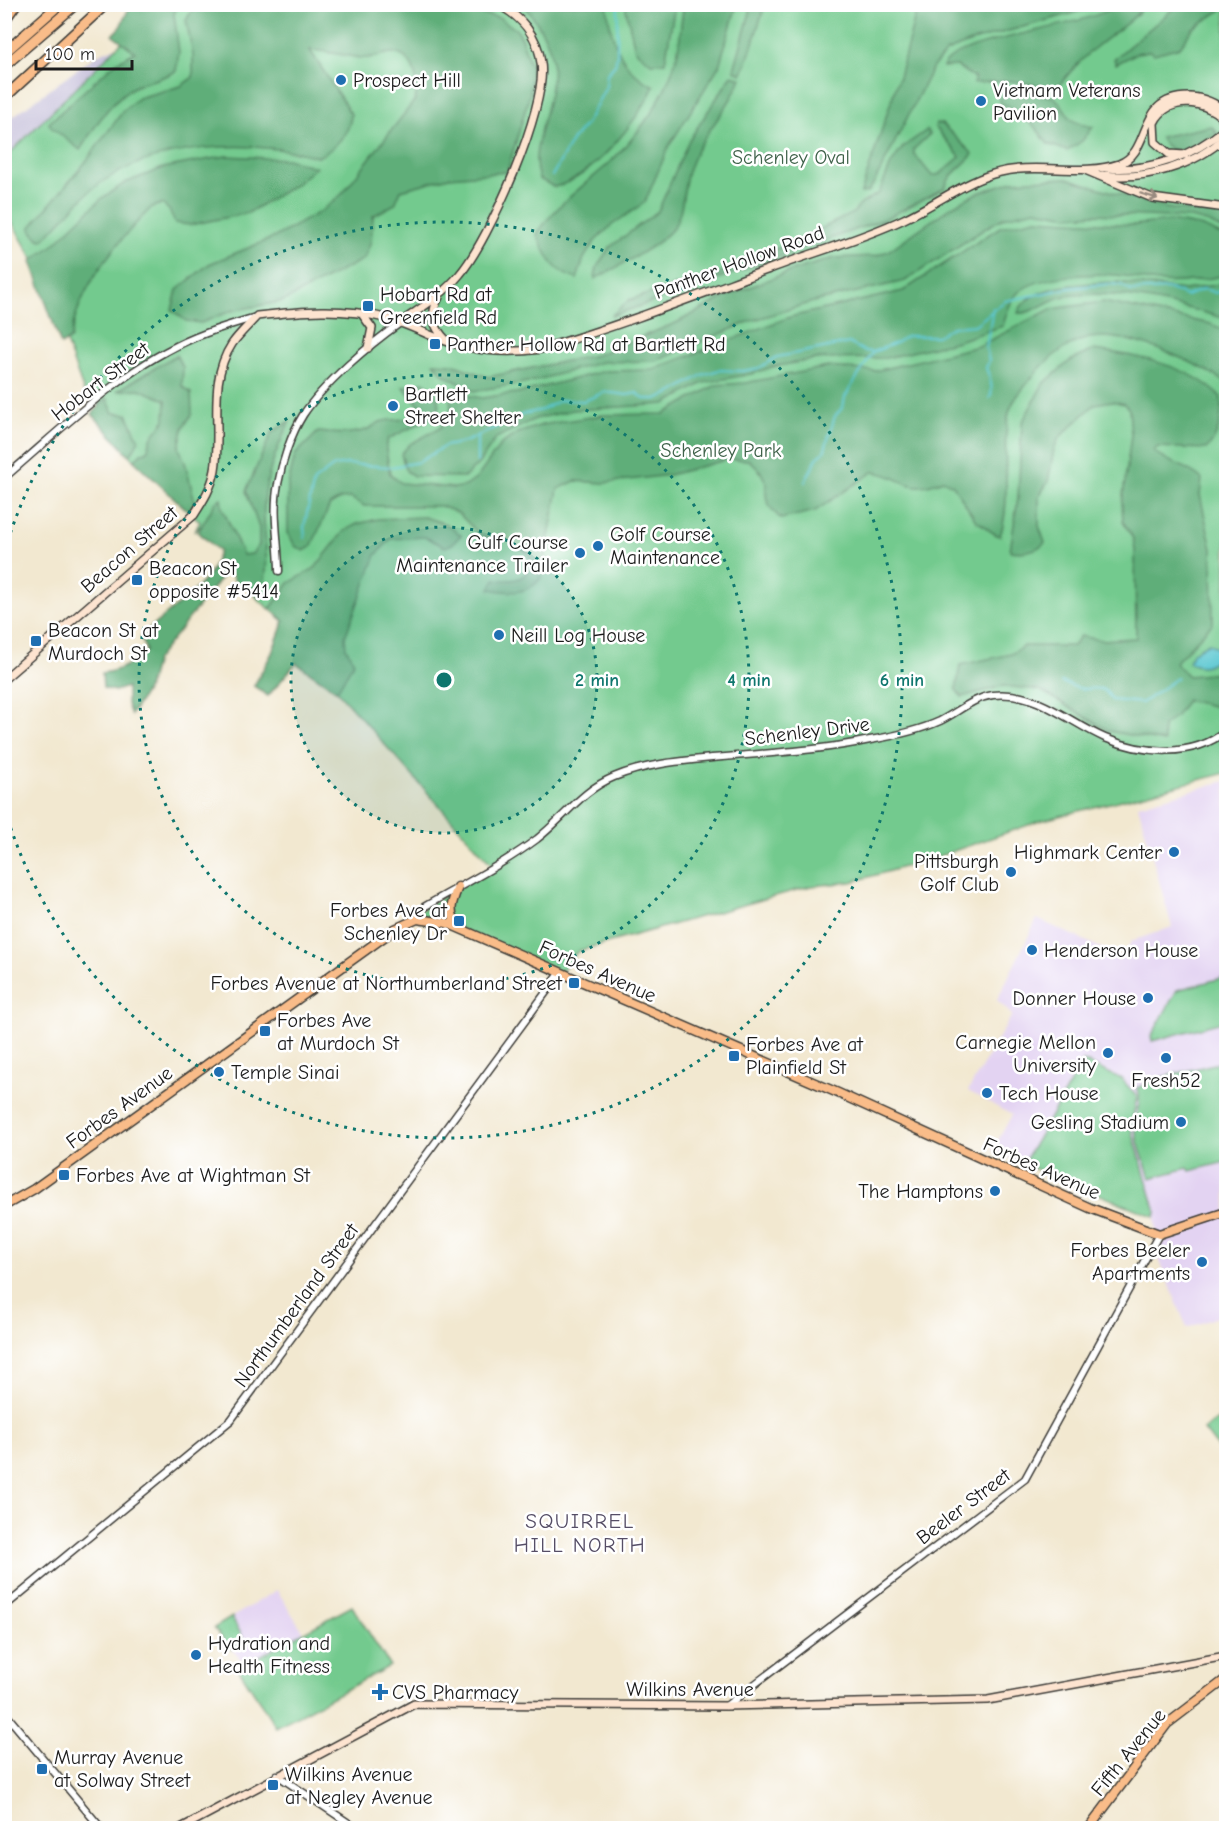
<svg xmlns="http://www.w3.org/2000/svg" width="1231" height="1833" viewBox="0 0 1231 1833" font-family="'Comic Neue',sans-serif">
<style>
.built{fill:#e3d3f2}
.industrial{fill:#c6c0da}
.green{fill:#73ca8e;stroke:#487355;stroke-width:1.5}
.forest{fill:#5eae79;stroke:#3d654a;stroke-width:1.5}
.water{fill:#5ac7d1;stroke:#3b7276;stroke-width:1.5}
.lines{fill:none;stroke-linecap:round;stroke-linejoin:round}
.stream{stroke:#5ac7d1;stroke-width:2}
.tertiary-casing{stroke:#3c3b37;stroke-width:9}
.secondary-casing{stroke:#3c3b37;stroke-width:10}
.primary-casing{stroke:#3c3b37;stroke-width:11}
.trunk-casing{stroke:#3c3b37;stroke-width:11}
.motorway-casing{stroke:#3c3b37;stroke-width:12}
.tertiary{stroke:#fff;stroke-width:6}
.secondary{stroke:#fde4d0;stroke-width:7}
.primary{stroke:#f9bc89;stroke-width:8}
.trunk{stroke:#f9bc89;stroke-width:8}
.motorway{stroke:#f9bc89;stroke-width:9}
.oneway{stroke:#988a7f}
.ring{fill:none;stroke:#0f766e;stroke-width:3;stroke-dasharray:3 6}
.poi-dot{fill:#1f6fb2;stroke:#fff;stroke-width:2}
.labels{text-anchor:middle;stroke-width:5;stroke-linejoin:round;paint-order:stroke}
.poi-label{font-size:20px;fill:#1c1c1c;stroke:#fff;text-anchor:start}
.park-label{font-size:20px;fill:#3f624a;stroke:#fff}
.street-label{font-size:20px;fill:#1c1c1c;stroke:#fff}
.neighbourhood-label{font-size:21px;letter-spacing:1.5px;fill:#564e66;stroke:#fff}
.centre{fill:#0f766e;stroke:#fff;stroke-width:3}
.ring-label{font-size:18px;text-anchor:middle;font-weight:bold;fill:#0f766e;stroke:#fff;stroke-width:5;stroke-linejoin:round;paint-order:stroke}
</style>
<rect width="100%" height="100%" fill="#fff"/>
<filter id="ink" filterUnits="userSpaceOnUse"><feTurbulence type="fractalNoise" baseFrequency=".0167" numOctaves="2"/><feDisplacementMap in="SourceGraphic" scale="12" xChannelSelector="R" yChannelSelector="G"/><feConvolveMatrix kernelMatrix="1 2 1 2 8 2 1 2 1" color-interpolation-filters="sRGB"/></filter>
<filter id="wash" filterUnits="userSpaceOnUse"><feTurbulence type="fractalNoise" baseFrequency=".008" numOctaves="4" result="noise"/><feDisplacementMap in="SourceGraphic" scale="24" xChannelSelector="R" yChannelSelector="G"/><feGaussianBlur stdDeviation="1.35" result="paint"/><feColorMatrix in="noise" values="0 0 0 0 0 0 0 0 0 0 0 0 0 0 0 0 0 1.4 0 .05"/><feComposite in="paint" operator="in"/></filter>
<g filter="url(#wash)">
<rect width="100%" height="100%" fill="#f2e8d0"/>
<path class="built" d="M1226 781V1314L1187 1328 1157 1254 1155 1217 992 1151 1012 1115 968 1091 1012 1015 997 1000 1037 919 1121 957 1132 941 1172 927 1138 805Z
M277 1590 304 1633 245 1665 214 1628Z"/>
<path class="industrial" d="M125 43 5 159 4 113 7 111 12 117 97 55Z"/>
<path class="green" d="M159 5H1226V773L1040 821 925 861 851 882 811 886 578 951 561 972 447 923 417 919 421 910 493 866 337 691 296 663 268 696 254 686 272 653 284 621 259 600 202 525 194 532 200 522 138 457 134 461 130 456 132 450 90 394 87 396 84 392 42 275 5 210V158Z
M1226 977V1021L1152 1041 1151 1037 1177 990Z
M1083 1061 1122 1079 1137 1097 1131 1127 1156 1212 1155 1217 1023 1164Z
M1226 1061V1162L1190 1171 1188 1168 1150 1178C1145 1161 1135 1141 1135 1124 1135 1111 1144 1100 1136 1088L1163 1077Z
M1218 1419 1226 1430 1224 1456 1204 1430Z
M352 1606 390 1666 276 1727 238 1668Z
M232 1617 245 1642 231 1649 214 1628Z"/>
<path class="forest" d="M131 4 178 5 174 14 179 52 176 71C163 79 149 80 136 86 112 97 94 128 80 150L51 127 49 123 115 63 135 52 113 35 119 29Z
M196 4H438L500 18 519 32 531 67 530 94 507 172 449 177 401 190 395 204 373 216 371 241 364 259 284 301 231 311 201 323 186 321 172 310 177 290 209 264 275 237 320 212 342 194 415 100C419 83 416 57 394 53 384 52 372 60 361 58 344 56 327 51 310 50L351 114C351 133 334 149 318 157 249 139 155 142 95 187 76 202 61 223 43 240L38 239 30 228 84 164 123 111 138 98 181 86 193 77V55L186 20Z
M1179 4H1226V7L1193 28 1180 47 1154 54 1150 51 1137 53 1116 64 1114 59Z
M524 5H607C610 38 622 72 654 86 639 120 591 180 554 187L539 179C533 160 537 148 541 129 556 73 562 53 524 5Z
M625 5H675L665 62 651 63 635 50Z
M684 5H737L719 66 669 146 645 202 612 225 595 241 584 258 577 279C552 272 547 256 537 234 556 205 581 188 606 166 637 137 664 101 676 59 681 42 680 22 684 5Z
M752 5H765L746 65 741 74 734 70Z
M918 5H1102L976 40 946 52 933 67 874 183 868 192 861 193 899 77Z
M1117 5H1145C1132 22 1113 33 1096 47 1081 59 1069 73 1057 88L1011 81 974 83 975 78 956 66 943 67C954 38 1088 28 1117 5Z
M732 75 741 78C729 110 702 133 690 166 682 184 685 211 673 228 661 245 615 268 595 279L597 267 609 248 658 211 689 140Z
M1019 89 1054 97C1072 112 1061 121 1093 127L1082 141 1067 151 1048 144 1036 128 1011 108 1001 103 999 98 1008 91Z
M936 123 942 124 973 154C964 166 948 174 945 188L885 219 706 283 736 262 788 245 853 213 861 204 879 193 891 164 903 147 927 130 930 134 914 149V154L932 176 940 174 960 157 935 127Z
M1211 126 1217 132C1198 144 1174 165 1160 137Z
M226 156 287 159 316 167 296 184 248 213 190 225 175 223 169 210 162 204 152 207C118 241 77 288 71 338L61 345 31 261 52 246 101 199 125 183 163 168Z
M1066 178 1166 208 1226 216V232L1210 223 1191 218 1095 214 1069 216 1035 210 1005 217 989 226 905 281 813 302 751 321 656 361 602 362 534 381 474 391 444 375 434 363 452 364 488 377 596 355 676 323 727 296 791 271 835 258 875 256 888 251 954 205 975 194 1012 181Z
M1036 219 1134 225 1170 221 1200 226 1226 237V275C1204 280 1180 284 1158 282 1144 281 1130 276 1116 275 1092 273 1031 275 1015 296 1008 305 1006 316 1003 326L958 341 886 358 817 359 772 367 755 373 703 383 665 404 573 410 535 419 496 438 479 463 465 477 414 476 406 471 401 454 410 444 440 428 451 410 450 396 454 388 465 395 482 398 523 392 605 371 652 370 790 317 903 291 1000 227Z
M697 279 691 289 611 316 629 300Z
M1118 282 1185 290 1226 283V319C1177 304 1117 289 1065 296 1049 298 1033 315 1018 313 1027 283 1092 283 1118 282Z
M1104 302 1211 324 1226 331V383C1199 363 1134 335 1099 337 1072 338 1047 358 1031 379 1023 389 1012 400 1009 413 1000 453 1013 497 1000 536 989 533 986 525 976 521L953 485 943 480C904 496 907 476 873 472L815 511 781 519C770 509 763 500 767 484L760 471 749 460 729 459 669 475 604 483 575 481 558 489 541 578C528 595 510 593 490 589L495 579C515 583 534 578 529 554L509 540H494L480 535 458 513 441 506H364L351 498 340 499 330 505 311 547 304 551 295 546 288 533V485L295 455 318 432C334 434 350 435 366 430 372 428 377 422 383 421 396 418 415 423 422 408L403 387 423 382 435 390 440 406 431 418 388 439 386 449 390 474 401 483 454 488 466 486 477 478 501 444 518 433 542 425 603 415 664 414 716 385 745 383 828 367 875 371 979 346 1051 309Z
M1093 350C1136 355 1190 365 1221 397 1222 416 1220 437 1206 449L1157 447 1154 451C1168 464 1187 465 1202 479L1200 495 1212 549 1213 623 1175 663 1188 676 1220 673 1217 707 1187 700 1176 716 1163 726 1164 742 1109 731 1040 690 1003 686 962 697 956 690 960 665 1011 654 1024 646H1073L1080 636 1102 640 1136 638 1135 549 1133 538 1123 522 1122 503 1131 435 1129 409 1124 404 1112 401 1095 404 1059 438 1054 449 1048 482 1039 496V526L1045 543C1036 551 1023 553 1010 551L1018 498 1022 423 1043 384 1070 361Z
M176 355 183 367 182 386 191 393 192 414 183 428 179 448 185 462 195 502 188 511 134 461 141 453 147 452 151 438 165 420 166 400 139 389 117 391Z
M107 398 113 413 127 414 139 440 130 456 92 414Z
M290 421C276 450 263 481 264 514 264 545 272 570 259 600L245 584 236 583 231 574H224L156 660 148 688 131 715 127 704V687L115 691 103 688 102 673C119 671 134 663 146 651L141 637C163 613 195 597 212 569 215 564 217 557 219 551L198 532 215 503 221 498 222 507 243 555 252 554 259 545V528L246 491 272 432Z
M424 517 446 524 461 535 452 544 445 547 425 537 391 539 376 555 345 637 346 648 354 662 337 691 296 663 268 696 254 686 272 653 284 621 270 609 289 583 315 568 344 531 357 524 378 519Z"/>
<path class="water" d="M1209 643 1217 648V658C1208 668 1199 668 1189 662L1192 653Z"/>
<g class="lines">
<path class="stream" d="M552 176 573 139 586 124 606 87 607 74 615 65 617 55 618 4
M990 398C994 388 990 377 986 368L989 361 986 348 993 308
M477 462V435
M805 482 817 458 824 452 835 416 843 407 845 397 873 352
M305 538 304 527 314 481 334 466 346 464 391 467 419 462 445 446 465 442 524 414 542 410 561 400 584 401 605 392 627 395 637 393 644 399H656L671 393 702 375 719 370 743 371 759 368 777 357 849 343 864 351 873 352 896 343 907 336H937L952 327 975 325 1005 301 1069 288 1109 284 1121 285 1131 291 1170 289 1186 296 1204 289 1216 293 1226 286
M1061 682C1068 684 1077 689 1085 689 1099 688 1104 686 1112 700L1142 703 1177 678"/>
</g>
</g>
<g filter="url(#ink)">
<g class="lines">
<g class="tertiary-casing">
<path id="tertiary" d="M4 478C63 428 123 367 196 337 215 329 236 323 256 317
M279 571C279 542 272 513 278 484 282 462 291 434 303 415 324 383 369 345 400 323
M417 919 424 907C462 885 502 865 537 839 564 818 582 790 614 777 645 764 680 761 712 758 765 753 819 751 870 740 894 736 918 731 940 721 958 712 973 698 993 695 1036 690 1068 722 1105 738 1143 754 1193 758 1226 731
M4 1607 231 1420 561 972
M726 1706 1025 1479 1159 1234
M4 1712 101 1828
M277 1775 356 1828"/>
</g>
<g class="secondary-casing">
<path id="secondary" d="M1185 155 1169 154 1155 142 1154 123C1168 94 1209 100 1226 122
M1107 168C1151 172 1193 156 1226 128
M1085 170 1152 198 1226 208
M1103 175C1148 180 1193 166 1226 137
M439 297C430 314 432 326 446 340
M362 314 372 328 368 348
M400 323C421 308 444 294 460 274 489 240 548 107 541 63 538 36 521 16 497 4
M4 679 194 515C203 501 212 487 215 470 222 428 207 382 232 344 239 334 249 325 257 316 301 311 342 307 385 318 403 322 420 331 437 338 472 351 504 354 541 349 619 326 696 296 772 268 815 252 862 239 904 219 934 205 961 184 993 174 1034 161 1080 177 1119 164 1154 151 1135 96 1190 97 1204 98 1216 103 1226 112
M181 1828 414 1704 726 1706 988 1700 1226 1656"/>
</g>
<g class="primary-casing">
<path id="primary" d="M458 887C451 904 447 913 460 927
M4 1206 34 1189 395 929 417 919 447 923 838 1093 1090 1208 1159 1234 1226 1212"/>
</g>
<g class="trunk-casing">
<path id="trunk" d="M1089 1828 1167 1724 1226 1679"/>
</g>
<g class="motorway-casing">
<path id="motorway" d="M4 21 16 4
M4 53 60 4
M4 66 76 4
M4 98 106 4"/>
</g>
<use href="#tertiary" class="tertiary"/>
<use href="#secondary" class="secondary"/>
<use href="#primary" class="primary"/>
<use href="#trunk" class="trunk"/>
<use href="#motorway" class="motorway"/>
</g>
<defs><path id="oneway-shaft" d="M-6 0H5M1.5-3L5.5 0L1.5 3" fill="none" stroke-width="1.6" stroke-linecap="round" stroke-linejoin="round" transform="scale(1.5)"/></defs>
<use class="oneway" href="#oneway-shaft" transform="translate(1149 196) rotate(17)"/>
</g>
<circle cx="444" cy="680" r="153" fill="#0f766e" fill-opacity=".12"/>
<g class="ring">
<circle cx="444" cy="680" r="153"/>
<circle cx="444" cy="680" r="305"/>
<path d="M5 550A458 458 0 1 1 5 810"/>
</g>
<g class="poi-dot">
<circle cx="341" cy="80" r="6"/>
<circle cx="981" cy="101" r="6"/>
<rect x="362" y="300" width="12" height="12" rx="3"/>
<rect x="429" y="338" width="12" height="12" rx="3"/>
<circle cx="393" cy="406" r="6"/>
<circle cx="598" cy="546" r="6"/>
<circle cx="580" cy="553" r="6"/>
<rect x="131" y="574" width="12" height="12" rx="3"/>
<circle cx="499" cy="635" r="6"/>
<rect x="30" y="635" width="12" height="12" rx="3"/>
<circle cx="1174" cy="852" r="6"/>
<circle cx="1011" cy="872" r="6"/>
<rect x="453" y="915" width="12" height="12" rx="3"/>
<circle cx="1032" cy="950" r="6"/>
<rect x="568" y="977" width="12" height="12" rx="3"/>
<circle cx="1148" cy="998" r="6"/>
<rect x="259" y="1025" width="12" height="12" rx="3"/>
<circle cx="1108" cy="1053" r="6"/>
<rect x="728" y="1050" width="12" height="12" rx="3"/>
<circle cx="1166" cy="1058" r="6"/>
<circle cx="219" cy="1072" r="6"/>
<circle cx="987" cy="1093" r="6"/>
<circle cx="1181" cy="1122" r="6"/>
<rect x="58" y="1169" width="12" height="12" rx="3"/>
<circle cx="995" cy="1191" r="6"/>
<circle cx="1202" cy="1262" r="6"/>
<circle cx="196" cy="1655" r="6"/>
<path d="M377 1683h6v6h6v6h-6v6h-6v-6h-6v-6h6z"/>
<rect x="36" y="1763" width="12" height="12" rx="3"/>
<rect x="267" y="1779" width="12" height="12" rx="3"/>
</g>
<g class="labels">
<g class="poi-label">
<text x="353" y="87">Prospect Hill</text>
<text x="993" y="97">Vietnam Veterans<tspan x="993" dy="23">Pavilion</tspan></text>
<text x="380" y="301">Hobart Rd at<tspan x="380" dy="23">Greenfield Rd</tspan></text>
<text x="447" y="351">Panther Hollow Rd at Bartlett Rd</text>
<text x="405" y="401">Bartlett<tspan x="405" dy="23">Street Shelter</tspan></text>
<text x="610" y="541">Golf Course<tspan x="610" dy="23">Maintenance</tspan></text>
<text x="568" y="549" text-anchor="end">Gulf Course<tspan x="568" dy="23">Maintenance Trailer</tspan></text>
<text x="149" y="575">Beacon St<tspan x="149" dy="23">opposite #5414</tspan></text>
<text x="48" y="637">Beacon St at<tspan x="48" dy="23">Murdoch St</tspan></text>
<text x="511" y="642">Neill Log House</text>
<text x="1162" y="859" text-anchor="end">Highmark Center</text>
<text x="999" y="868" text-anchor="end">Pittsburgh<tspan x="999" dy="23">Golf Club</tspan></text>
<text x="447" y="917" text-anchor="end">Forbes Ave at<tspan x="447" dy="23">Schenley Dr</tspan></text>
<text x="1044" y="957">Henderson House</text>
<text x="562" y="990" text-anchor="end">Forbes Avenue at Northumberland Street</text>
<text x="1136" y="1005" text-anchor="end">Donner House</text>
<text x="277" y="1027">Forbes Ave<tspan x="277" dy="23">at Murdoch St</tspan></text>
<text x="1096" y="1049" text-anchor="end">Carnegie Mellon<tspan x="1096" dy="23">University</tspan></text>
<text x="746" y="1051">Forbes Ave at<tspan x="746" dy="23">Plainfield St</tspan></text>
<text x="231" y="1079">Temple Sinai</text>
<text x="1166" y="1087" text-anchor="middle">Fresh52</text>
<text x="999" y="1100">Tech House</text>
<text x="1169" y="1129" text-anchor="end">Gesling Stadium</text>
<text x="76" y="1182">Forbes Ave at Wightman St</text>
<text x="983" y="1198" text-anchor="end">The Hamptons</text>
<text x="1190" y="1257" text-anchor="end">Forbes Beeler<tspan x="1190" dy="23">Apartments</tspan></text>
<text x="208" y="1650">Hydration and<tspan x="208" dy="23">Health Fitness</tspan></text>
<text x="392" y="1699">CVS Pharmacy</text>
<text x="54" y="1764">Murray Avenue<tspan x="54" dy="23">at Solway Street</tspan></text>
<text x="285" y="1781">Wilkins Avenue<tspan x="285" dy="23">at Negley Avenue</tspan></text>
</g>
<g class="park-label">
<text x="791" y="164">Schenley Oval</text>
<text x="721" y="457">Schenley Park</text>
</g>
<g class="street-label">
<text transform="translate(739 262) rotate(-20)" y="7">Panther Hollow Road</text>
<text transform="translate(100 381) rotate(-37)" y="7">Hobart Street</text>
<text transform="translate(129 549) rotate(-41)" y="7">Beacon Street</text>
<text transform="translate(807 731) rotate(-7)" y="7">Schenley Drive</text>
<text transform="translate(598 971) rotate(24)" y="7">Forbes Avenue</text>
<text transform="translate(119 1107) rotate(-36)" y="7">Forbes Avenue</text>
<text transform="translate(1042 1168) rotate(24)" y="7">Forbes Avenue</text>
<text transform="translate(296 1305) rotate(-54)" y="7">Northumberland Street</text>
<text transform="translate(963 1506) rotate(-37)" y="7">Beeler Street</text>
<text x="690" y="1696">Wilkins Avenue</text>
<text transform="translate(1128 1752) rotate(-51)" y="7">Fifth Avenue</text>
</g>
<g class="neighbourhood-label">
<text x="580" y="1528">SQUIRREL<tspan x="580" dy="24">HILL NORTH</tspan></text>
</g>
</g>
<circle cx="444" cy="680" r="9" class="centre"/>
<g class="ring-label">
<text x="597" y="686">2 min</text>
<text x="749" y="686">4 min</text>
<text x="902" y="686">6 min</text>
</g>
<rect width="1231" height="1833" fill="none" stroke="#fff" stroke-width="24"/>
<path d="M36 60v9h96v-9" fill="none" stroke="#1c1c1c" stroke-width="3"/>
<text x="45" y="60" font-size="18" fill="#1c1c1c" stroke="#ffffff" stroke-width="4.5" paint-order="stroke">100 m</text>
</svg>
